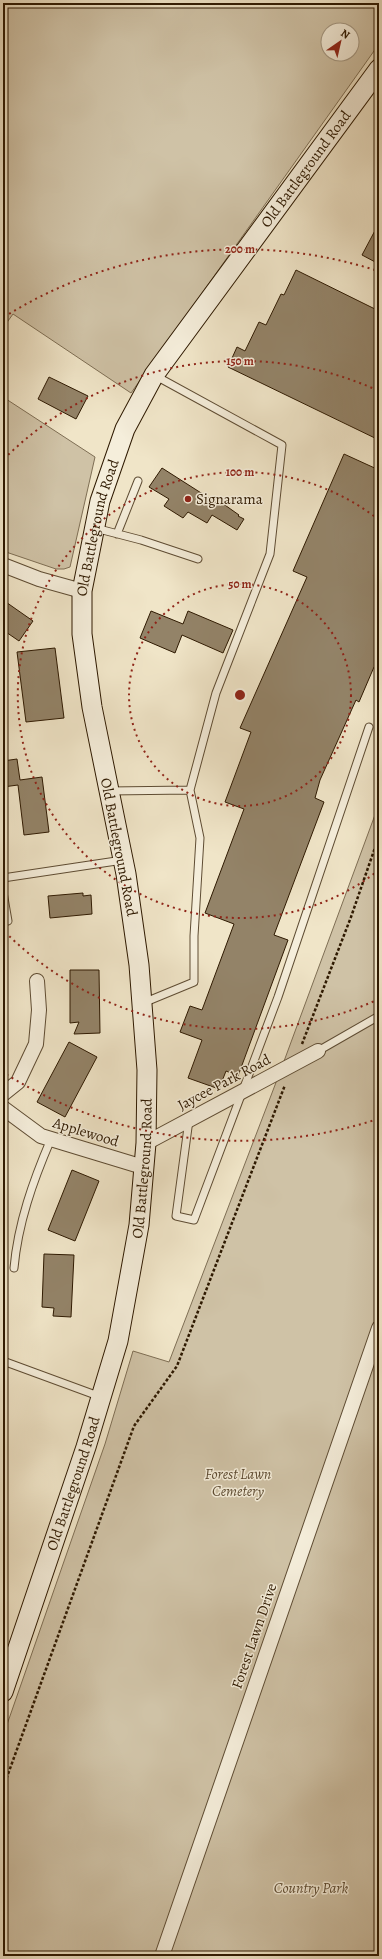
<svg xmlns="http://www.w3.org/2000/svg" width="382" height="1959" viewBox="0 0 382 1959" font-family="Alegreya,serif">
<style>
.green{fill:#cfc2a6;stroke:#7e6e54;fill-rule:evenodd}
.building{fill:#938368;stroke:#2e1901}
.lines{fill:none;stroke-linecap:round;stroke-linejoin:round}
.lane-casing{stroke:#5e4c33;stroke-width:9}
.street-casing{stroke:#5e4c33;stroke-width:16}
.secondary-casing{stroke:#2e1901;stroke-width:21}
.path{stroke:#2e1901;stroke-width:2.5;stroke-dasharray:3 2;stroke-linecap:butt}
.lane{stroke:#f5eedb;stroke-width:7}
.street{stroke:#f5eedb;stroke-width:14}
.secondary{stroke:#f5eedb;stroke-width:19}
.ring{fill:none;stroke:#8f2418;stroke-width:2;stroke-dasharray:2 4}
.poi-dot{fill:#8f2418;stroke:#f5eedb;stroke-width:1.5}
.labels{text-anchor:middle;stroke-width:3;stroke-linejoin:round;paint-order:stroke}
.street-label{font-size:15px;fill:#2e1901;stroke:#f5eedb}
.poi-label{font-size:15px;fill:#2e1901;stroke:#f5eedb;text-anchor:start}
.park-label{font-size:15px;font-style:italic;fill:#5e4c33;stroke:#f5eedb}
.centre{fill:#8f2418;stroke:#f5eedb;stroke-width:2}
.ring-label{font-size:12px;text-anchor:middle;font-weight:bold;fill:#8f2418;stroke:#f5eedb;stroke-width:3;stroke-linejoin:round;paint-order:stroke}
</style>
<rect width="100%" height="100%" fill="#f0e5c8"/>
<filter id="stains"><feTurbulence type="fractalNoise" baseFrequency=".005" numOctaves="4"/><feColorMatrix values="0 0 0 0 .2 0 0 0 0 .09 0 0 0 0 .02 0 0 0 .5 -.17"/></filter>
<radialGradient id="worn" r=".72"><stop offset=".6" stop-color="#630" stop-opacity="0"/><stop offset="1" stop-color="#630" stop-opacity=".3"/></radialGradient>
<path class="green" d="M3 3H379V44L131 393 13 314 3 328ZM328 30H352V54H328Z
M3 397 95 457 70 567 64 569H56L3 551Z
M379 804V1956H3V1736L105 1444 133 1351 169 1362 280 1072Z"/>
<path class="building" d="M379 223V264L362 255Z
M296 270 379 311V440L228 367 237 347 245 351 259 322 266 325 281 294 284 295Z
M49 377 88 396 76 419 38 399Z
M344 454 379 470V670L374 667 359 702 356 700 320 780 315 798 324 802 274 935 288 940 238 1076 226 1071 219 1089 188 1078 202 1040 180 1032 190 1006 202 1010 234 924 205 913 244 809 225 802 251 732 240 728 307 577 293 571Z
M162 468 220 505 222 503 239 515 238 516 244 519 237 530 212 515 207 523 188 512 183 518 164 506 169 499 149 487Z
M3 600 33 621 19 641 3 630Z
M151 611 183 624 188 611 233 630 223 653 182 635 175 653 140 638Z
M55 648 64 718 26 722 17 652Z
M17 759 20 780 42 777 49 832 24 835 18 785 3 787V761Z
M83 893V896L91 895 92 914 50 918 48 896Z
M70 970H99L100 1033 74 1034 79 1022 70 1023Z
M69 1042 97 1057 65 1117 37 1102Z
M72 1170 99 1181 75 1241 48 1230Z
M44 1254 74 1255 71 1317 53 1316 54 1308 42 1307Z"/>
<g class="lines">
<g class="lane-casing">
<path id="lane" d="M95 528 141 540 198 559
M117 534 138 481
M109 791 190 790
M3 878 123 860
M3 892 8 921
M143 1003 194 982V936L200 838 190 790 216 693 270 554 282 445 154 375
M318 1051 379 1016
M189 1120 176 1216 194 1220 278 997 369 727
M14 1268C18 1223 33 1181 51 1139
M3 1361 101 1397"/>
</g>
<g class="street-casing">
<path id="street" d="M3 565 39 579 82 591
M3 1094 18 1082 36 1044 39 1010 37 981
M3 1108 41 1136 143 1167
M146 1143 318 1051
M162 1956 379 1328"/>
</g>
<g class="secondary-casing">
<g id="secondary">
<path id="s1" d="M3 1692 86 1447 118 1341 139 1225 146 1143 147 1070 139 965 126 874 92 707 82 634V591L100 501 125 429 154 375 379 69"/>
</g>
</g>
<path class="path" d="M302 1044 351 917 379 836
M3 1788 134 1426 177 1366 285 1085"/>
<use href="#lane" class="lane"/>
<use href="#street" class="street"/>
<use href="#secondary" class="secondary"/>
</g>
<g class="ring">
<circle cx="240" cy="695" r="111"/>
<path d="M379 870A223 223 0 1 1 379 520"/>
<path d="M379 999A334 334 0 0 1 4 931M4 459A334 334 0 0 1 379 391"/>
<path d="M378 1119A446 446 0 0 1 4 1073M4 317A446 446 0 0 1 378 271"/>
</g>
<circle class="poi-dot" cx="188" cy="499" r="4"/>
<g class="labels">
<g class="street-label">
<text dy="5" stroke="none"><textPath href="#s1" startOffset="1612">Old Battleground Road</textPath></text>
<text dy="5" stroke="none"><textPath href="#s1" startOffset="1192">Old Battleground Road</textPath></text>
<text transform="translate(119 847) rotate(79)" y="5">Old Battleground Road</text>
<text transform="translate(224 1082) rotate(-28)" y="5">Jaycee Park Road</text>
<text transform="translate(86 1132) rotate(17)" y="5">Applewood</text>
<text dy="5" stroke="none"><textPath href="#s1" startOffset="544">Old Battleground Road</textPath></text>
<text dy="5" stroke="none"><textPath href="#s1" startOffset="220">Old Battleground Road</textPath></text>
<text transform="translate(254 1636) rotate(-71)" y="5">Forest Lawn Drive</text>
</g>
<g class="poi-label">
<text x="196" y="504">Signarama</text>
</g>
<g class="park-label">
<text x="238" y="1479">Forest Lawn<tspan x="238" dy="17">Cemetery</tspan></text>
<text x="311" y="1893">Country Park</text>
</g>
</g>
<circle cx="240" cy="695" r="6" class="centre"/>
<g class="ring-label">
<text x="240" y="253">200 m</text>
<text x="240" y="365">150 m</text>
<text x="240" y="476">100 m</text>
<text x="240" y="588">50 m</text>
</g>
<rect width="382" height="1959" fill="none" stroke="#f0e5c8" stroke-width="16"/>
<rect x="4" y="4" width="374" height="1951" fill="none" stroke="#2e1901" stroke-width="2"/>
<rect x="8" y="8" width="366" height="1943" fill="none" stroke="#2e1901"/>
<g transform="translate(340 42) rotate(34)"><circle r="19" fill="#f5eedb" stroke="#a59984"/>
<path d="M0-3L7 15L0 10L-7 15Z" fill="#8f2418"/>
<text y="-6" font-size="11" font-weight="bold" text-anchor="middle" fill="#2e1901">N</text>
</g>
<rect width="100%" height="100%" filter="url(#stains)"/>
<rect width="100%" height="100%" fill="url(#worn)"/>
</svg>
